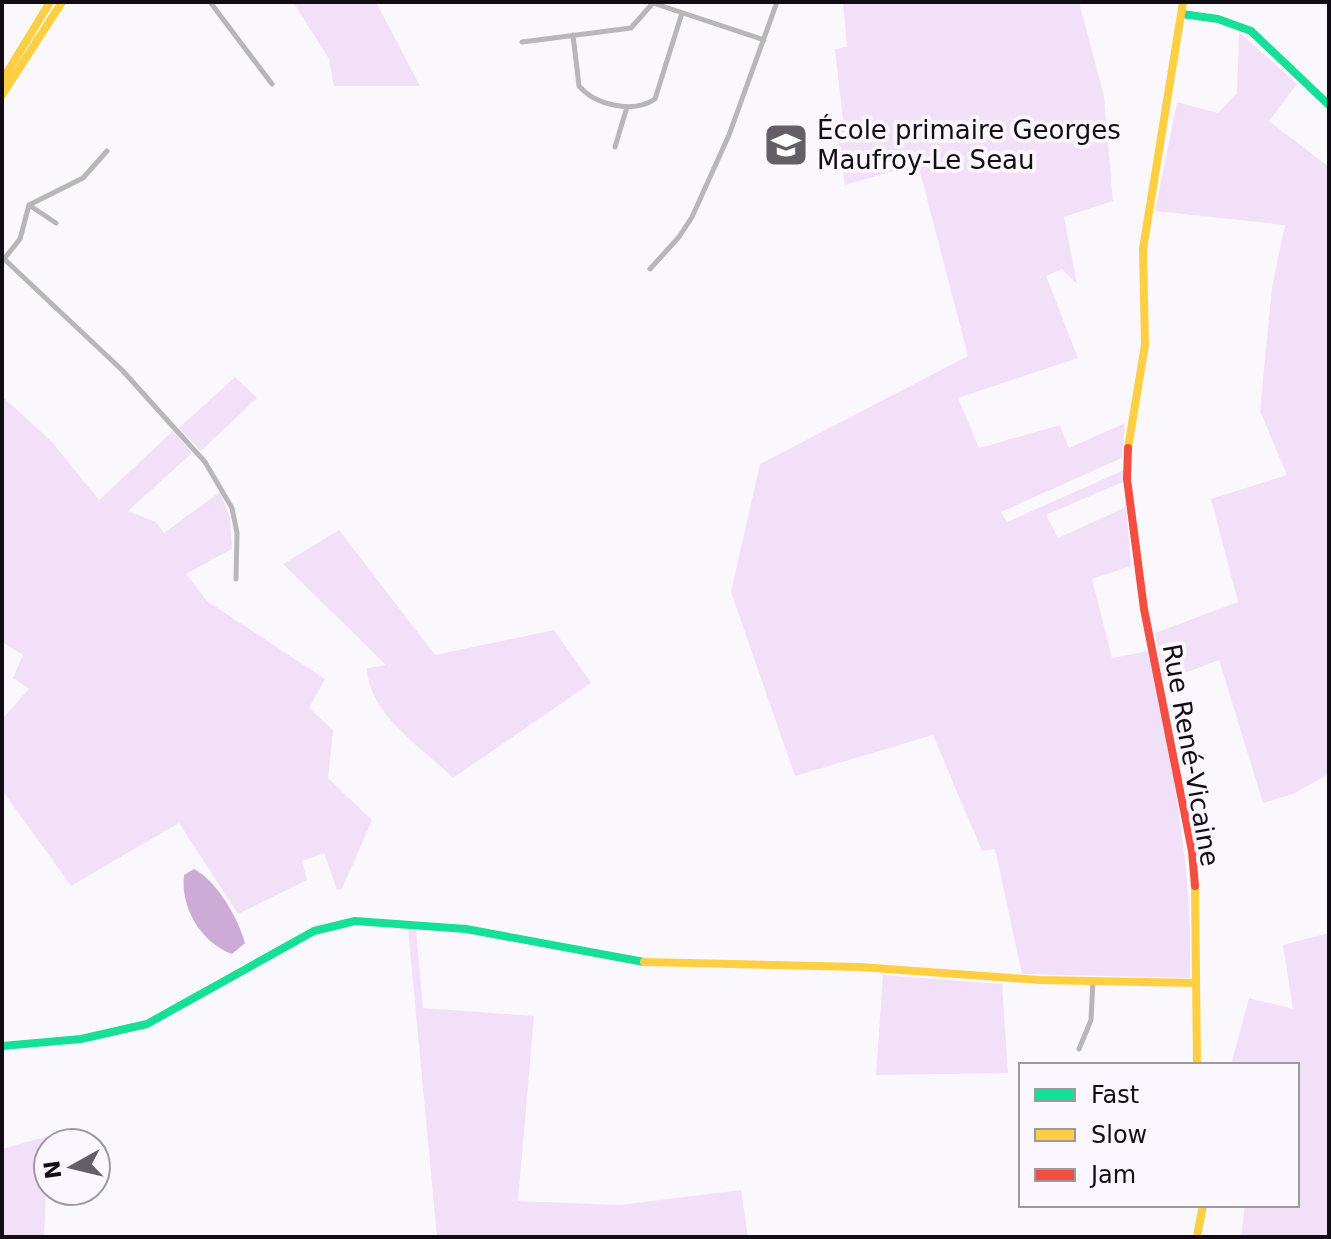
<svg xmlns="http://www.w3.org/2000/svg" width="1331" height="1239" viewBox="0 0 1331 1239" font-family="'DejaVu Sans',sans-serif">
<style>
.green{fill:#f2e0f8}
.water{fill:#ccacd7}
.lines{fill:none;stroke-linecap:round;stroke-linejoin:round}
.street{stroke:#b8b6b9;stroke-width:5}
.fast{stroke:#16e098;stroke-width:8}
.slow{stroke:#ffcf43;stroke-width:8}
.jam{stroke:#f24e42;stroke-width:8}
.labels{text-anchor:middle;stroke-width:8;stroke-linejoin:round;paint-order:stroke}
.poi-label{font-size:26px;fill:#120d14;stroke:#fcf6ff;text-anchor:start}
.street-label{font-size:26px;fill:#120d14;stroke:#fcf6ff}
</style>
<rect width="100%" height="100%" fill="#fbf8fd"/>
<path class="green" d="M293 2H376L420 86H334L329 59Z
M843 2H1079L1104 96 1113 201 1064 217 1077 284 1062 269 1046 276 1078 358 958 398 979 448 1060 425 1069 448 1125 423 1122 458 1001 512 1007 522 1124 470 1123 482 1046 515 1058 538 1126 507 1131 566 1092 579 1112 658 1149 651C1171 765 1193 860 1190 978L1022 974 995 849 982 851 933 735 795 776 731 592 760 464 968 356 918 164 845 185 835 126 843 120 835 49 847 47Z
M1239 32 1297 84 1269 121 1329 167V774L1293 794 1263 803 1219 660 1164 681 1155 633 1238 602 1211 499 1287 475 1260 411 1272 287 1285 225 1155 211 1177 102 1218 113 1237 93Z
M235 377 257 398 201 451 179 428Z
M2 396 52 442 99 500 173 431 192 453 128 511 156 522 164 533 220 492 230 518 232 549 186 574 207 601 325 679 309 708 333 730 328 778 372 820 342 889 337 890 324 853 302 861 307 880 238 914 179 823 71 886 2 790V719L29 689 13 678 23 655 2 642Z
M339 530 435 655 554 630 591 683 453 778C423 748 368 714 367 668L386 665 283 564Z
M416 928 423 1008 534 1016 518 1201 619 1205 741 1190 748 1237H437L408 929Z
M1329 933V1237H1241L1245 1205H1297V1065H1231L1249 998 1293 1009 1283 945Z
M883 975 1002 984 1008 1073 876 1075Z
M52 1135 51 1143H48L44 1237H2V1149Z"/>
<path class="water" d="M194 869C217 881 238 918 245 943L232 954C201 943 180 907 184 875Z"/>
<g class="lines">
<path class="street" d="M210 2 272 84
M653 3 764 40
M573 35 579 86C595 105 633 114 655 99L682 13
M522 42 631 28 653 3
M615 147 627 107
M29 205 56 223
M2 257 122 370 205 462 232 508 237 533 236 579
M4 259 20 239 29 205 83 178 107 151
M650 269 679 237 692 217 729 135 777 2
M1079 1049 1091 1020 1093 981"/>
<path class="fast" d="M1182 14 1218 19 1251 31 1329 105
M2 1046 81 1039 147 1024 314 931 355 921 466 929 644 962"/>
<path class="slow" d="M2 81 50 2
M2 95 62 2
M1128 448 1145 345 1143 249 1183 2
M1195 886 1197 1065
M644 962 860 967 1039 980 1195 983
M1197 1237 1203 1205"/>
<path class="jam" d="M1128 448 1127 479 1144 609 1192 851 1195 886"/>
</g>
<defs>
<g id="school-square" transform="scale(2.3)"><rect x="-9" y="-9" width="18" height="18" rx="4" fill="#645f66" stroke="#fcf6ff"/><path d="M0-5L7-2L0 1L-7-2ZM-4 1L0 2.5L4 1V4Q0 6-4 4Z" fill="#fff"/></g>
</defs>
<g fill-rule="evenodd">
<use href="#school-square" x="786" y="145"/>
</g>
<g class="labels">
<g class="poi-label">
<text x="817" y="139">École primaire Georges<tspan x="817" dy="30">Maufroy-Le Seau</tspan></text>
</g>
<g class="street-label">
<text transform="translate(1191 755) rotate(80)" y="9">Rue René-Vicaine</text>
</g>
</g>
<rect width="1331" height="1239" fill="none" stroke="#120d14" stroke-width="8"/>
<rect x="1019" y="1063" width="280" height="144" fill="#fcf6ff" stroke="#9e99a1" stroke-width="2"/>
<rect x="1035" y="1089" width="40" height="12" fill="#16e098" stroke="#9e99a1" stroke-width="2"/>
<text x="1091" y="1103" font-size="24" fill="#120d14">Fast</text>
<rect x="1035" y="1129" width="40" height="12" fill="#ffcf43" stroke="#9e99a1" stroke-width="2"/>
<text x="1091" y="1143" font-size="24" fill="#120d14">Slow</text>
<rect x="1035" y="1169" width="40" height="12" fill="#f24e42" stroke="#9e99a1" stroke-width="2"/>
<text x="1091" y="1183" font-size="24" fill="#120d14">Jam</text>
<g transform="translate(72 1167) rotate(262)"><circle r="38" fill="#fcf6ff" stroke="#9e99a1" stroke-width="2"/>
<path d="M0-6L14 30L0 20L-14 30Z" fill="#645f66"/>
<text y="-12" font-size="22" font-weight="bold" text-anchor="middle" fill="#120d14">N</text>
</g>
</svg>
